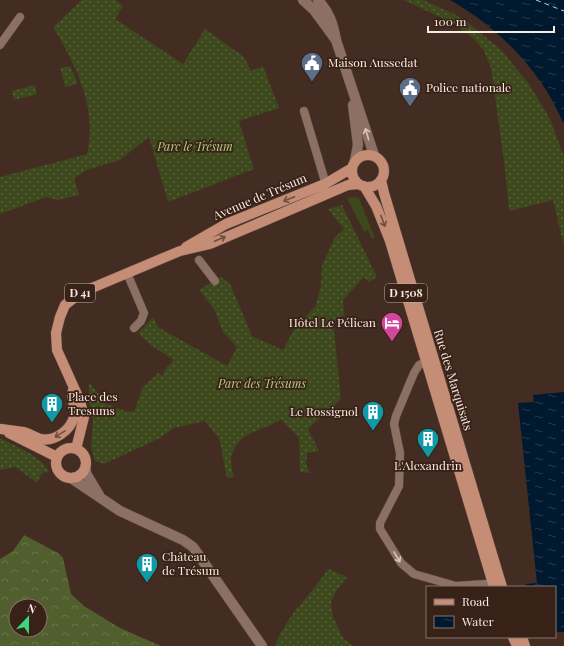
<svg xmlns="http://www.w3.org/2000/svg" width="564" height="646" viewBox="0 0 564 646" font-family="'Playfair Display',serif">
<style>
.grass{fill:url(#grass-dots)}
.forest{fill:url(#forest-crowns);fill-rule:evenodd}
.garden{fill:#3d481c}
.water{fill:url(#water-ripples)}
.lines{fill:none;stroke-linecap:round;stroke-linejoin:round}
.ferry{stroke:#aed4f5;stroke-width:1;stroke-dasharray:5 4;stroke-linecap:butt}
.minor-casing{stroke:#5f4b41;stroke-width:9}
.secondary-casing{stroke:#5f4b41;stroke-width:11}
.primary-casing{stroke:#5f4b41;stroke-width:11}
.minor{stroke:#8b7063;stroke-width:8}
.secondary{stroke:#8b7063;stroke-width:10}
.primary{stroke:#c58d76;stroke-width:10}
.oneway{stroke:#d7c5bb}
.oneway2{stroke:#704d3d}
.labels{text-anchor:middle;stroke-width:3.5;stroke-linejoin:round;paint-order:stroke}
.shield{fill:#382217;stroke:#beada4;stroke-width:1}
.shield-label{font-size:11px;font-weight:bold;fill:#f8e9e1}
.poi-label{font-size:12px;fill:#f8e9e1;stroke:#382217;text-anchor:start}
.park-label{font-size:12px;font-style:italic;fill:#b5ca7e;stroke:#382217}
.street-label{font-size:12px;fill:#f8e9e1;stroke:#382217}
</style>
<defs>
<pattern id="grass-dots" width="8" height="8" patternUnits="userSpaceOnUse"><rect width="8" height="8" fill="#3d481c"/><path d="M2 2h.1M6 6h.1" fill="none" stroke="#5a623d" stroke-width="1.8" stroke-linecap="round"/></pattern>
<pattern id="forest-crowns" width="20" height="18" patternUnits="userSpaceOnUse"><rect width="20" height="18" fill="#515e2e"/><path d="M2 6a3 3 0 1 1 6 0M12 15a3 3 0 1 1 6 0" fill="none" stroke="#6b754c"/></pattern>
<pattern id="water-ripples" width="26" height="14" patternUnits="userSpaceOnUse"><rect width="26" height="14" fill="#00192f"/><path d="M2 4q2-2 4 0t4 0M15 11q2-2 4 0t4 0" fill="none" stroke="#263a4d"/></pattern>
</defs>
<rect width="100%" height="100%" fill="#432c21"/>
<path class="grass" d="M82 0H115L123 6 115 19 183 64 205 29 244 57 251 71 263 66 279 108 239 121 254 169 168 202 149 137 120 160 87 170 74 178 79 195 58 200 46 197 0 214V177L87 154C98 109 76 65 53 27Z
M404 0H423L454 14 466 21 501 50 529 84 550 119 564 157V246L553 200 509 211 505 169 491 68 484 51 475 40 455 24Z
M70 66 78 84 65 87 60 68Z
M35 85 37 94 14 100 12 91Z
M342 205 377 277 369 282 364 277 343 300 344 315 333 322 341 398 327 415 324 414 308 429 319 451 307 453 306 464 310 473 300 472 299 437 281 420C261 431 237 432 231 458 230 463 233 472 234 477L227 478 219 438 205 421 174 428 160 438 104 464 95 461 91 447 93 421 89 402V382L106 404 125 411 134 412 143 387 158 373 162 376 166 368 174 360 152 346 138 333 153 317 158 327 227 366 237 347 223 332 214 309 199 290 221 277 230 284 252 336 283 350 293 331 316 305 321 285 322 265 335 237 344 229 328 209Z
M0 438C17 447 40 455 49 472L42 473 37 483 15 467 0 470Z
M328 569 347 577 336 591 331 602 333 617 343 638 354 646H275C286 616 311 595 328 569Z"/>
<path class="forest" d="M24 535 58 553 63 558 71 594 84 606 120 628 161 646H0V559L13 551ZM16 606H40V630H16Z"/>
<path class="garden" d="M354 197 359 198 375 238H371L368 230 364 232 347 198Z"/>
<path class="water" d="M450 0H564V125C542 71 500 29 450 0Z
M564 392V632H555V587H526V584L537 583 518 403 534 402 533 395Z"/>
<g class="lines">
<path class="ferry" d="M536 0 564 11"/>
<g class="minor-casing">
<path id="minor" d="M0 45 20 17
M304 111 324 178 325 184 322 188
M199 260 215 281
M127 273 144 313 141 321 134 328
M432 360 419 365 414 373 396 416 394 424 400 453 399 486 380 523V529L401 563 414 574 456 586 499 583"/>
</g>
<g class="secondary-casing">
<path id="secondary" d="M303 0 314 10 336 40
M318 0C329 12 333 23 336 40L374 155
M353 105 358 145 355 160
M85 468 87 475 99 495
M71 478 120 511 183 540 193 547 262 646"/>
</g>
<g class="primary-casing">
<path id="primary" d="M352 171a16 16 0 1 1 32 0a16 16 0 1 1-32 0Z
M381 180 384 193 502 587
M364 186 376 206 390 241 494 587
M186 247 226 224 325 184 352 168
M1 429C8 430 16 431 23 432 29 433 34 437 40 439 54 442 70 431 74 417 77 408 70 399 73 390
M9 433 57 457
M56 463a15 15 0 1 1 30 0a15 15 0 1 1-30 0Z
M76 449 84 417 80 401 57 350 56 333 60 317 65 305 80 293 180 251 210 244 348 185 358 184
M513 637 517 646
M522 637 525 646"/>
</g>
<use href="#minor" class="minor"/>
<use href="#secondary" class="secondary"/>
<use href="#primary" class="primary"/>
</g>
<defs><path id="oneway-shaft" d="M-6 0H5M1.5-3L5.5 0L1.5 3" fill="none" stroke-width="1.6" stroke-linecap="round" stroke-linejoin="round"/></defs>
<g class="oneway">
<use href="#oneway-shaft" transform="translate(367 134) rotate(-106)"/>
<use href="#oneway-shaft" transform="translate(397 557) rotate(58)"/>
</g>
<g class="oneway2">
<use href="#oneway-shaft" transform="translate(289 199) rotate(158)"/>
<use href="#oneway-shaft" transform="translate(383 221) rotate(69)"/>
<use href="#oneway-shaft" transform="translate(220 239) rotate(-23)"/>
<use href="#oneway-shaft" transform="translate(60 434) rotate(149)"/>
</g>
<defs>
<g id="civic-pin" transform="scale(1.15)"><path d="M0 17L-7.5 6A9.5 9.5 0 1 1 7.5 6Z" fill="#5c6f8a" stroke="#382217"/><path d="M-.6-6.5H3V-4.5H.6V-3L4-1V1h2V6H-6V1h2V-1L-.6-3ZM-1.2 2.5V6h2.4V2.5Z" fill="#fff"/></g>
<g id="hotel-pin" transform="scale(1.15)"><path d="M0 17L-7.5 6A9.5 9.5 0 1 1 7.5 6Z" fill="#d1479c" stroke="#382217"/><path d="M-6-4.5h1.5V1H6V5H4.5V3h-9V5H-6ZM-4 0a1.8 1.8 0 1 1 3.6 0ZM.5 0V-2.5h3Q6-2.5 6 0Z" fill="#fff"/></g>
<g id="building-pin" transform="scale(1.15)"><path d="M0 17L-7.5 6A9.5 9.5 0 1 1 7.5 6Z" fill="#0f9aa8" stroke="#382217"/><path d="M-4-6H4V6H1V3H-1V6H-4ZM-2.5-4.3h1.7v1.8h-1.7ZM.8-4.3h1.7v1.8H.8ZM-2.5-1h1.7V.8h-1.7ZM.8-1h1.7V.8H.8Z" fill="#fff"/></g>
</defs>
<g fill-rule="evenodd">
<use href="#civic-pin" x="312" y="63"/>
<use href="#civic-pin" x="410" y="88"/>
<use href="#hotel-pin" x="392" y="323"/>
<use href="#building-pin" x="52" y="404"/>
<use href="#building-pin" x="373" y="412"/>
<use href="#building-pin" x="428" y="439"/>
<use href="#building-pin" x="147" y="564"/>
</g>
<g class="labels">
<g class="shield">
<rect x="65" y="284" width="30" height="18" rx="3"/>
<rect x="385" y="284" width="42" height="18" rx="3"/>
</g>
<g class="shield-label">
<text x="80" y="297">D 41</text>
<text x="406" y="297">D 1508</text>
</g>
<g class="poi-label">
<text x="328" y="67">Maison Aussedat</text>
<text x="426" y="92">Police nationale</text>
<text x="376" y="327" text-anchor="end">Hôtel Le Pélican</text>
<text x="68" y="401">Place des<tspan x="68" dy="14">Tresums</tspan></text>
<text x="358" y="416" text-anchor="end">Le Rossignol</text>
<text x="428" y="470" text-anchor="middle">L'Alexandrin</text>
<text x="162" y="561">Château<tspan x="162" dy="14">de Trésum</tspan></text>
</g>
<g class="park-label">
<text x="195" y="151">Parc le Trésum</text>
<text x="262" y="388">Parc des Trésums</text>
</g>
<g class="street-label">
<text transform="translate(260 197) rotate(-23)" y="4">Avenue de Trésum</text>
<text transform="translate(453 380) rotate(73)" y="4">Rue des Marquisats</text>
</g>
</g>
<rect x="426" y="586" width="130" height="52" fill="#382217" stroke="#857268"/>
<rect x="434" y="599" width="20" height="6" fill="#c58d76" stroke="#857268"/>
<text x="462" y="606" font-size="12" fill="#f8e9e1">Road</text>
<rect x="434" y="616" width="20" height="12" fill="url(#water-ripples)" stroke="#857268"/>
<text x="462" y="626" font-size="12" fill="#f8e9e1">Water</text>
<g transform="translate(28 618) rotate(22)"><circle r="19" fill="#382217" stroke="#857268"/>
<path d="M0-3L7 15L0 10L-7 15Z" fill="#3ad77f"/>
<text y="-6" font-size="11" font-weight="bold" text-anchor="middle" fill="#f8e9e1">N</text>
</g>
<path d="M428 26v6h126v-6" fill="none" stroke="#f8e9e1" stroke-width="2"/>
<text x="434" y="26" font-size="12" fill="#f8e9e1" stroke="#382217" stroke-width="3" paint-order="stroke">100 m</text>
</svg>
